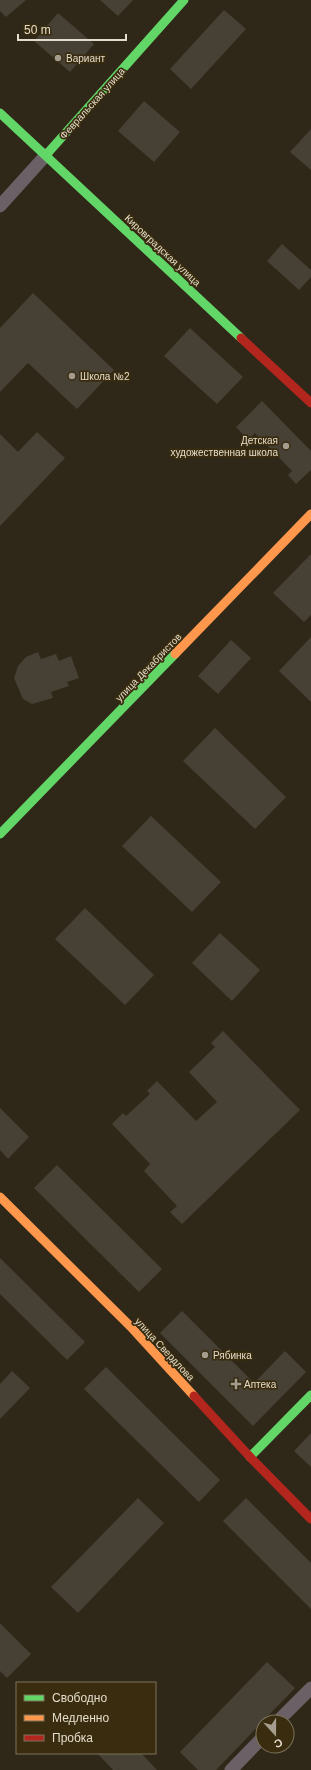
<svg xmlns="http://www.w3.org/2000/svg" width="311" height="1770" viewBox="0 0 311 1770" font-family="Arial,sans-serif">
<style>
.building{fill:#474135}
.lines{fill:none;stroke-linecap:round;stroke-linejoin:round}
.street{stroke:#6a6065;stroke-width:13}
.fast{stroke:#63d668;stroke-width:9}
.slow{stroke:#ff974d;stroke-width:9}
.jam{stroke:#b3261e;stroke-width:9}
.poi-dot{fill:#a59d8d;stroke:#392c0f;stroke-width:1.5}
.labels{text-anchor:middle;stroke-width:3.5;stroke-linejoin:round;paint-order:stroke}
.poi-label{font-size:10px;fill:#e4dccb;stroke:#392c0f;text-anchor:start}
.street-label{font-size:10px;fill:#e4dccb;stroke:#392c0f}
</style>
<rect width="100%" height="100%" fill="#2f2819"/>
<path class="building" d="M0 0H26L6 17 0 11Z
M100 0H133L118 16Z
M224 10 246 29 191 89 170 69Z
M58 13 94 44 70 72 34 41Z
M144 101 180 132 154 162 118 131Z
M311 129V170L290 152Z
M282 244 311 270V277L299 290 267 261Z
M33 293 114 370 77 409 28 363 0 392V328Z
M190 328 243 377 217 404 164 356Z
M262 401 311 451V470L296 484 288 475 292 471 255 433 248 440 236 427Z
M37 432 65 458 0 526V434L18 452Z
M311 554V615L304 622 273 593Z
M311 637V702L279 671Z
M231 640 251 658 218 694 198 676Z
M38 652 41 659 56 654 59 661 71 656 79 678 67 682 69 686 51 692 53 698 32 704 23 699 14 678 18 666 26 657Z
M215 728 286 797 255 829 183 761Z
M151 816 221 882 192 912 122 846Z
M85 908 154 975 125 1005 55 939Z
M220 933 260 970 232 1001 192 963Z
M223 1031 300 1110 182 1224 170 1212 177 1206 144 1171 150 1164 112 1124 123 1113 126 1116 150 1094 147 1091 157 1081 196 1121 217 1102 189 1072 215 1047 211 1043Z
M0 1108 29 1137 8 1159 0 1150Z
M57 1165 162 1269 139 1292 34 1188Z
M0 1258 85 1342 67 1360 0 1294Z
M182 1311 254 1383 285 1351 306 1372 253 1426 160 1333Z
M106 1367 220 1480 199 1502 84 1389Z
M12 1371 30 1388 0 1419V1384Z
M311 1433V1467L294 1451Z
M138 1498 164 1523 78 1613 51 1587Z
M246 1498 311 1563V1609L223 1521Z
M0 1623 31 1654 7 1678 0 1671Z
M267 1662 295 1688 216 1770H198L180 1752Z
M97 1753H141L157 1770H113Z"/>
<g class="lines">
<path class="street" d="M0 206 46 155
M277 1722 311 1688
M231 1770 263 1737"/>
<path class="fast" d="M0 113 241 338
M46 155 184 0
M0 834 175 654
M250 1457 311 1395"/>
<path class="slow" d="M175 654 311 514
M0 1197 130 1326 194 1396"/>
<path class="jam" d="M241 338 311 403
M194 1396 250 1457 311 1519"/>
</g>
<g class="poi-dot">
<circle cx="58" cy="58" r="4"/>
<circle cx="72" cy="376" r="4"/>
<circle cx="286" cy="446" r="4"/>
<circle cx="205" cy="1355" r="4"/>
<path d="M234 1378h4v4h4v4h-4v4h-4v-4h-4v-4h4z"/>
</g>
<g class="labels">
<g class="poi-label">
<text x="66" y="62">Вариант</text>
<text x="80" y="380">Школа №2</text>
<text x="278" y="444" text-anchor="end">Детская<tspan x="278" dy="12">художественная школа</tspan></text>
<text x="213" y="1359">Рябинка</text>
<text x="244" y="1388">Аптека</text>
</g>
<g class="street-label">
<text transform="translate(92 103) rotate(-48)" y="4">Февральская улица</text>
<text transform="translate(163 250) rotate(43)" y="4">Кировградская улица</text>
<text transform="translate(148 667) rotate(-46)" y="4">улица Декабристов</text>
<text transform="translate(165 1349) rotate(47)" y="4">улица Свердлова</text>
</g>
</g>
<rect x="16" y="1682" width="140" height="72" fill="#392c0f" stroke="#7d725a"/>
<rect x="24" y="1695" width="20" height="6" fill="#63d668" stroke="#7d725a"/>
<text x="52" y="1702" font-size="12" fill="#e4dccb">Свободно</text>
<rect x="24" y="1715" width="20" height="6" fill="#ff974d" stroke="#7d725a"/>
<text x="52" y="1722" font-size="12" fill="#e4dccb">Медленно</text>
<rect x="24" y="1735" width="20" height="6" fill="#b3261e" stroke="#7d725a"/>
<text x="52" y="1742" font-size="12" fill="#e4dccb">Пробка</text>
<g transform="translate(275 1734) rotate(159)"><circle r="19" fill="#392c0f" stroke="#7d725a"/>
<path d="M0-3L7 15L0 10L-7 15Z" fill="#a59d8d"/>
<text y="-6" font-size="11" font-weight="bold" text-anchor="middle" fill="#e4dccb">С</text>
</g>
<path d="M18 34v6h108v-6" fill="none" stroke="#e4dccb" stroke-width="2"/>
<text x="24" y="34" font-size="12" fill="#e4dccb" stroke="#392c0f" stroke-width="3" paint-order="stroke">50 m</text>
</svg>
